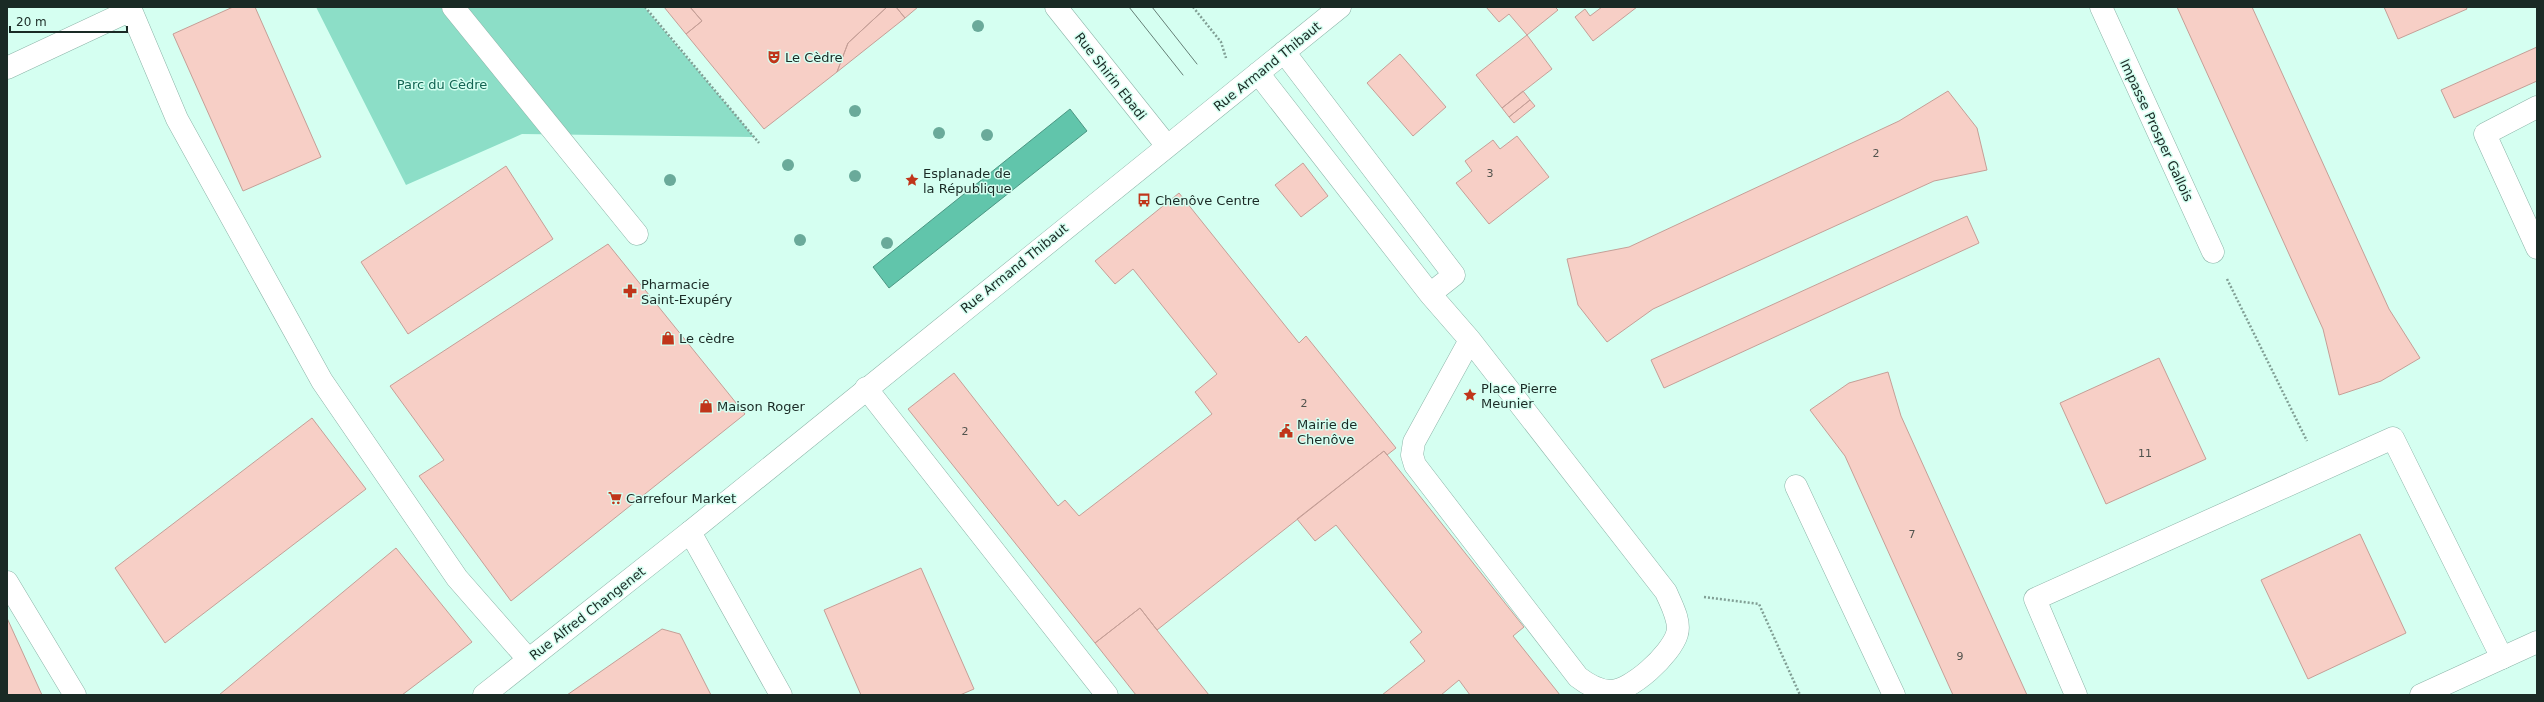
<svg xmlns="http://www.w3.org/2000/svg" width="2544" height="702" viewBox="0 0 2544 702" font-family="'DejaVu Sans',sans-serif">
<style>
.green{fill:#8cdec7}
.water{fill:#61c5ab;stroke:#4c9683}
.building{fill:#f7cfc6;stroke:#c59f97}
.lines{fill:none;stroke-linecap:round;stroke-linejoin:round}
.service-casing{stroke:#8cb4a8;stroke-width:23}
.pedestrian-casing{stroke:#8cb4a8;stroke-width:23}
.minor-casing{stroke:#8cb4a8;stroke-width:23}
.tertiary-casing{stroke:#8cb4a8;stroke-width:23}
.path{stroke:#819f95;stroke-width:2.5;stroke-dasharray:2 2;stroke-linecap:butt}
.service{stroke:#fff;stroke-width:22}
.pedestrian{stroke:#fff;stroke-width:22}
.minor{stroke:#fff;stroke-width:22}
.tertiary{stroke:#fff;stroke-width:22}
.tram{stroke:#657f77;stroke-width:1}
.tree{fill:#6aaa9a}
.labels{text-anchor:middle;stroke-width:3;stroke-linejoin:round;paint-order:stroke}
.number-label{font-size:11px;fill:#51534d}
.poi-label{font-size:13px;fill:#1a2a25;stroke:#d5fff1;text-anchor:start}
.street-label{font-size:13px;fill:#1a2a25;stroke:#d5fff1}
.park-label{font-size:13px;fill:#136452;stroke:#d5fff1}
</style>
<rect width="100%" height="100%" fill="#d5fff1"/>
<path class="green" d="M316 7H644L754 137 522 134 406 185Z"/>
<path class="water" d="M1070 109 1087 131 889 288 873 267Z"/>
<path class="building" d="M233 7H255L321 157 243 191 173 34Z
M664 7H690L702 21 686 34Z
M690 7H887L848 43 837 72 764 129 686 34 702 21Z
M887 7H896L905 18 837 72 848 43Z
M896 7H918L905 18Z
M1486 7H1555L1558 10 1527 35 1509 14 1499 22Z
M1602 7H1637L1593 41 1575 17 1585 9 1590 16Z
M2177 7H2252L2389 309 2420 358 2381 381 2339 395 2323 329Z
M2384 7H2466L2467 9 2398 39Z
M1527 35 1552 69 1502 108 1476 75Z
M2537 47V81L2454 118 2441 90Z
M1400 54 1446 107 1413 136 1367 83Z
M1523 91 1530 100 1509 117 1502 108Z
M1948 91 1977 128 1987 170 1934 181 1653 309 1607 342 1578 305 1567 259 1629 247 1899 121Z
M1530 100 1535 106 1514 123 1509 117Z
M1517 136 1549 177 1489 224 1456 183 1472 171 1465 161 1493 140 1500 149Z
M1303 163 1328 196 1301 217 1275 185Z
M506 166 553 239 408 334 361 262Z
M1179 193 1299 343 1306 336 1396 448 1387 455 1384 451 1157 630 1140 608 1095 643 908 409 954 373 1058 506 1065 500 1079 516 1212 414 1195 392 1217 374 1133 269 1115 284 1095 261Z
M1967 216 1979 243 1664 388 1651 360Z
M608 244 745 414 511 601 419 476 444 460 390 386Z
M2159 358 2206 459 2106 504 2060 403Z
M1888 372 1901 416 2027 695H1953L1845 456 1810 410 1849 383Z
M312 418 366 489 165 643 115 568Z
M1384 451 1524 627 1513 636 1560 695H1470L1459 680 1441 695H1382L1425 661 1410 642 1422 632 1336 525 1315 541 1297 519Z
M2360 534 2406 633 2308 679 2261 580Z
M396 548 472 642 402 695H219Z
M921 568 974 689 960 695H861L824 610Z
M1140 608 1157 630 1209 695H1136L1095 643Z
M7 618 42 695H7Z
M662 629 680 634 711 695H567Z"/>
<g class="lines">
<g class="service-casing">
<path id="service" d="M2537 107 2485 134 2537 248
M866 388 1107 695
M1796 486 1894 695
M2076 695 2035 599 2393 438 2502 658"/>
</g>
<g class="pedestrian-casing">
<path id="pedestrian" d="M453 7 637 234"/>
</g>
<g class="minor-casing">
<path id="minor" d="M1056 7 1167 146
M2101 7 2213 252
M7 68 131 10 177 119 322 381 457 578 528 659
M1258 73 1430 294 1454 275 1284 52
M1430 294 1470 340 1414 442 1412 455 1415 465 1578 677C1587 684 1597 690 1609 691 1631 692 1671 654 1677 634 1681 621 1671 604 1666 592L1470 340
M690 532 1340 7
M7 582 75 695
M2421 695 2537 642"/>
</g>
<g class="tertiary-casing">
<path id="tertiary" d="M484 695 690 532 781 695"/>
</g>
<path class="path" d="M645 7 759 143
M1193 7 1221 42 1226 58
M2227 279 2307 441
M1704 597 1759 604 1800 695"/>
<use href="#service" class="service"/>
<use href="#pedestrian" class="pedestrian"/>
<use href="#minor" class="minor"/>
<use href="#tertiary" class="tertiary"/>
<path class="tram" d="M1129 7 1183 75
M1152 7 1197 64"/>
</g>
<g class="tree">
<circle cx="978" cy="26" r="6"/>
<circle cx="855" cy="111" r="6"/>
<circle cx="939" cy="133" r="6"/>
<circle cx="987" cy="135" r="6"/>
<circle cx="788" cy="165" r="6"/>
<circle cx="855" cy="176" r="6"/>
<circle cx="670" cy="180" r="6"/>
<circle cx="800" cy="240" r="6"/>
<circle cx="887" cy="243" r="6"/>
</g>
<defs>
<g id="theatre-bare" transform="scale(1.08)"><path d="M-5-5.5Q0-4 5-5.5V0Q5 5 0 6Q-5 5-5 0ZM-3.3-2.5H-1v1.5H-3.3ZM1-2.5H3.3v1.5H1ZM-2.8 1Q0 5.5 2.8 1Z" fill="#c0351a" stroke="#d5fff1" stroke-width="2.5" paint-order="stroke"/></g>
<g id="sight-bare" transform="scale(1.08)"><path d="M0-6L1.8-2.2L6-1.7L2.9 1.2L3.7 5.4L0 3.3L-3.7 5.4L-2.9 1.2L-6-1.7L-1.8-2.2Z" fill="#c0351a" stroke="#d5fff1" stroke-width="2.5" paint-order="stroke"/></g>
<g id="bus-bare" transform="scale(1.08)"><path d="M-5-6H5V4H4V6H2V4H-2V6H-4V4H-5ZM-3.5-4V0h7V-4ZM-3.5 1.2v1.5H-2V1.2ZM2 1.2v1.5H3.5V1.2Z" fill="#c0351a" stroke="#d5fff1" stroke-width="2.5" paint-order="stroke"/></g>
<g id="pharmacy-bare" transform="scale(1.08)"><path d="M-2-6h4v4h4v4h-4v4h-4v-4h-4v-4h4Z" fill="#c0351a" stroke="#d5fff1" stroke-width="2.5" paint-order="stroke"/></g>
<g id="shop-bare" transform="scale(1.08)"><path d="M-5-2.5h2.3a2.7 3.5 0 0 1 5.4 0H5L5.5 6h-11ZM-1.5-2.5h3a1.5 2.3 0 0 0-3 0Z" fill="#c0351a" stroke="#d5fff1" stroke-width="2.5" paint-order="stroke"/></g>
<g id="civic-bare" transform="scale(1.08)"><path d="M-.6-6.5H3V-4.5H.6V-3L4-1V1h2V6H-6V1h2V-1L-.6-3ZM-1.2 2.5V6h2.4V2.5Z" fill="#c0351a" stroke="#d5fff1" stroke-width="2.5" paint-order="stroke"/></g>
<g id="supermarket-bare" transform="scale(1.08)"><path d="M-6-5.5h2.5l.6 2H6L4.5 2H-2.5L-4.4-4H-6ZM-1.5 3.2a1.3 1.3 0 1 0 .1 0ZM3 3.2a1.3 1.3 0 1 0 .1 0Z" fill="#c0351a" stroke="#d5fff1" stroke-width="2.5" paint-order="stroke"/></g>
</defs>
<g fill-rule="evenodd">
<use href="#theatre-bare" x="774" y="57"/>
<use href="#sight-bare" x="912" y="180"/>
<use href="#bus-bare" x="1144" y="200"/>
<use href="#pharmacy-bare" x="630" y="291"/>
<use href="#shop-bare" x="668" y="338"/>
<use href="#sight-bare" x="1470" y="395"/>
<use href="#shop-bare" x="706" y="406"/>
<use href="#civic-bare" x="1286" y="431"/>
<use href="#supermarket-bare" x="615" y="498"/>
</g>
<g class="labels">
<g class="number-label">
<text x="1876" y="157">2</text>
<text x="1490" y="177">3</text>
<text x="1304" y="407">2</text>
<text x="965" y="435">2</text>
<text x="2145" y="457">11</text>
<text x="1912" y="538">7</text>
<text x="1960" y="660">9</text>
</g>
<g class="poi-label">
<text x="785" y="62">Le Cèdre</text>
<text x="923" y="178">Esplanade de<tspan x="923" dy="15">la République</tspan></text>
<text x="1155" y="205">Chenôve Centre</text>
<text x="641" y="289">Pharmacie<tspan x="641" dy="15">Saint-Exupéry</tspan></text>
<text x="679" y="343">Le cèdre</text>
<text x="1481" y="393">Place Pierre<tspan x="1481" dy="15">Meunier</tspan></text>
<text x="717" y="411">Maison Roger</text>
<text x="1297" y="429">Mairie de<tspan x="1297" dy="15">Chenôve</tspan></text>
<text x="626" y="503">Carrefour Market</text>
</g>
<g class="street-label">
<text transform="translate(1267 66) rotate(-39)" y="5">Rue Armand Thibaut</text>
<text transform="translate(1111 76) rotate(52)" y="5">Rue Shirin Ebadi</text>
<text transform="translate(2157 130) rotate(65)" y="5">Impasse Prosper Gallois</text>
<text transform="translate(1014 268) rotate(-39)" y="5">Rue Armand Thibaut</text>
<text transform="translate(587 613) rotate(-38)" y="5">Rue Alfred Changenet</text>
</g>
<g class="park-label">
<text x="442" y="89">Parc du Cèdre</text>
</g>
</g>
<rect width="2544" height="702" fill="none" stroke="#1a2a25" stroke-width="16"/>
<path d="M10 26v6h117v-6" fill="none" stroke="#1a2a25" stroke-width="2"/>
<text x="16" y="26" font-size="12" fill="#1a2a25" stroke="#d5fff1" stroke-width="3" paint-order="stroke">20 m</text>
</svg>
